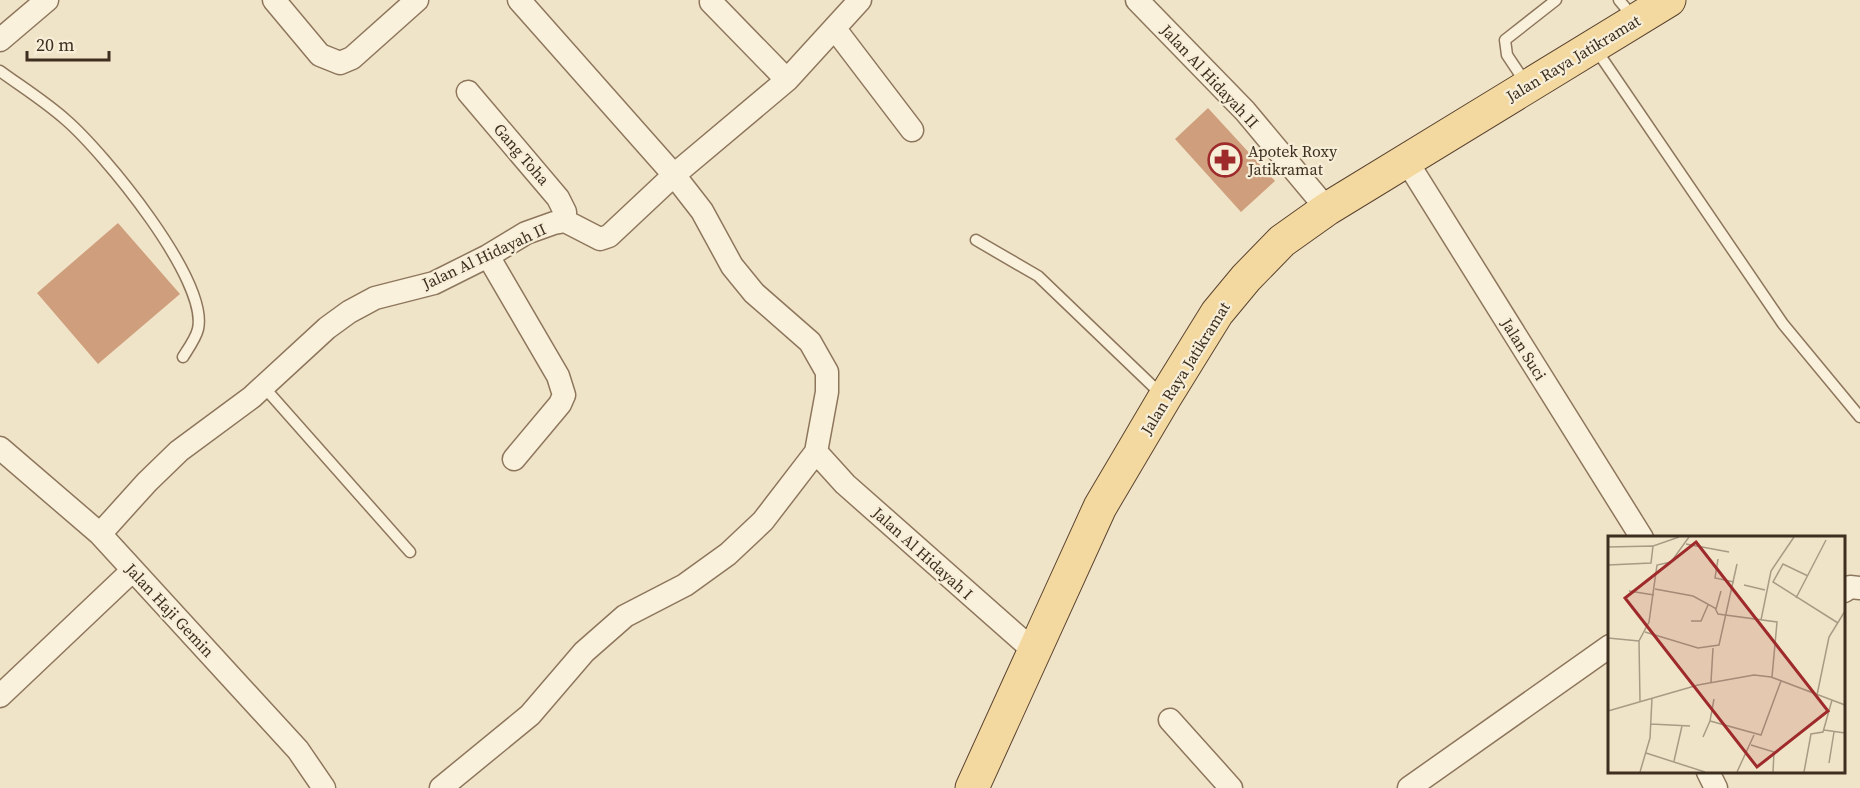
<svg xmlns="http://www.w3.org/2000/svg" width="1860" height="788" viewBox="0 0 1860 788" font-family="'Source Serif 4',serif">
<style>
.building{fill:#cf9f7d}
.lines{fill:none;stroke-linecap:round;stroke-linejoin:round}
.lane-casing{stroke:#8d765c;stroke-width:13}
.street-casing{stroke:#8d765c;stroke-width:25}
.primary-casing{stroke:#5b4430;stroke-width:35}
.lane{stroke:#faf1dc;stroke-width:10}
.street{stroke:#faf1dc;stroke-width:22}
.primary{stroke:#f3d9a0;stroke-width:33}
.labels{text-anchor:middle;stroke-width:4.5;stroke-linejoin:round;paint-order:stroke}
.street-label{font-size:16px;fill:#3d2e20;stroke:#f7eed8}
.poi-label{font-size:16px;fill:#3d2e20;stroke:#f7eed8;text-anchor:start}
.inset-road{fill:none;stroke:#a89b85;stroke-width:1.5}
.view{fill:#9e2a2b;fill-opacity:0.15;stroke:#9e2a2b;stroke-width:3}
.inset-edge{fill:none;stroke:#3d2e20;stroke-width:3}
</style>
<rect width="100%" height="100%" fill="#f0e4c8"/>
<path class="building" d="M1208 108 1275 181 1241 212 1175 139Z
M118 223 180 294 98 364 37 293Z"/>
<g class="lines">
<g class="lane-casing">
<path id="lane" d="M1619 0 1634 18
M1595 48 1783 324 1860 417
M0 71C22 87 46 102 66 120 103 152 209 280 198 329 196 338 188 349 183 357
M1527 85 1507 55 1505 40 1556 0
M976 240 1038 276 1162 395
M263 386 410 552"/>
</g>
<g class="street-casing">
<path id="street" d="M274 0 320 55 340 63 352 58 417 0
M1137 0 1245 111 1327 209
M711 2 787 80
M835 29 912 130
M0 40 47 0
M468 92 558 198 565 212V221
M1406 160 1642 538
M488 256 558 376 564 395 560 404 514 459
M0 448 100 534 298 750 324 788
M816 452 845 484 1034 651
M100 534 147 482 179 451 252 397 327 328 349 312 375 298 434 283 488 256 526 233 554 223 565 221 600 239 609 236 674 175 787 80 860 0
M1844 591 1850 587 1860 588
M0 696 133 570
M1170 720 1231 788
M1708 772 1716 788
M441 788 530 715 584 652 625 616 685 585 728 554 763 521 816 452 827 392V372L810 342 754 293 732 266 702 211 674 175 519 0
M1409 788 1610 646"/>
</g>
<g class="primary-casing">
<path id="primary" d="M972 788 1100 507 1165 397 1217 313 1246 278 1282 241 1327 209 1669 0"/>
</g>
<use href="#lane" class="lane"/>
<use href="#street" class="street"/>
<use href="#primary" class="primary"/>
</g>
<defs>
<g id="pharmacy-ring" transform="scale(1.725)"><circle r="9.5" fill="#f7eed8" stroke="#9e2a2b" stroke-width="1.5"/><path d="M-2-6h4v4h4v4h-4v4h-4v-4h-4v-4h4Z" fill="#9e2a2b"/></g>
</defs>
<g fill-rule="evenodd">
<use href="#pharmacy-ring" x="1225" y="160"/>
</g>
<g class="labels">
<g class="street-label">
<text transform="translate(1573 58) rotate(-31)" y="6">Jalan Raya Jatikramat</text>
<text transform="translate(1210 76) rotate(47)" y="6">Jalan Al Hidayah II</text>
<text transform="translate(522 154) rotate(49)" y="6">Gang Toha</text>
<text transform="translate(484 256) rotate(-25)" y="6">Jalan Al Hidayah II</text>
<text transform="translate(1524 349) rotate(58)" y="6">Jalan Suci</text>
<text transform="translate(1185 368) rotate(-58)" y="6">Jalan Raya Jatikramat</text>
<text transform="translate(923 553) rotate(42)" y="6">Jalan Al Hidayah I</text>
<text transform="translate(170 610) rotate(47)" y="6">Jalan Haji Gemin</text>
</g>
<g class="poi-label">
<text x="1248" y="157">Apotek Roxy<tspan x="1248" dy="18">Jatikramat</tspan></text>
</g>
</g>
<g transform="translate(1608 536)">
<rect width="237" height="237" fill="#f0e4c8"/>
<path class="inset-road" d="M78 8 121 16M0 11 45 10M110 23 107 42 126 46M0 29 43 27 45 10 71 1M200 40 175 28 165 46 230 87M136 49 157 54M47 53 85 60 107 72 110 78 169 86 164 141M21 55 46 59M188 62 218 4M108 73 113 55M153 84 163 35 186 1M83 85H93L100 69M37 96 90 112 111 109 129 28M0 102 31 105M103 146 105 112M209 159 221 101 237 75M32 165 31 105 41 86 49 29 63 26 81 1M0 175 90 149 146 139 163 141 237 169M102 185 106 163M43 188 82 190M216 194 237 197M95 201 102 185 153 199 173 145M143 209 166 216 165 236M38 217 97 236M66 225 74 190M221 227 226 196M32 236 42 202 44 162M129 236 146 199M196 236 203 198 215 196 224 164"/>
<path class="view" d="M88 6 220 175 149 231 17 62Z"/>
<rect width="237" height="237" class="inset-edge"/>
</g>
<path d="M27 51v9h82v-9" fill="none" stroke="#3d2e20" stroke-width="3"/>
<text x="36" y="51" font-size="18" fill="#3d2e20" stroke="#f7eed8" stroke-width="4.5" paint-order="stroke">20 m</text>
</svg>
